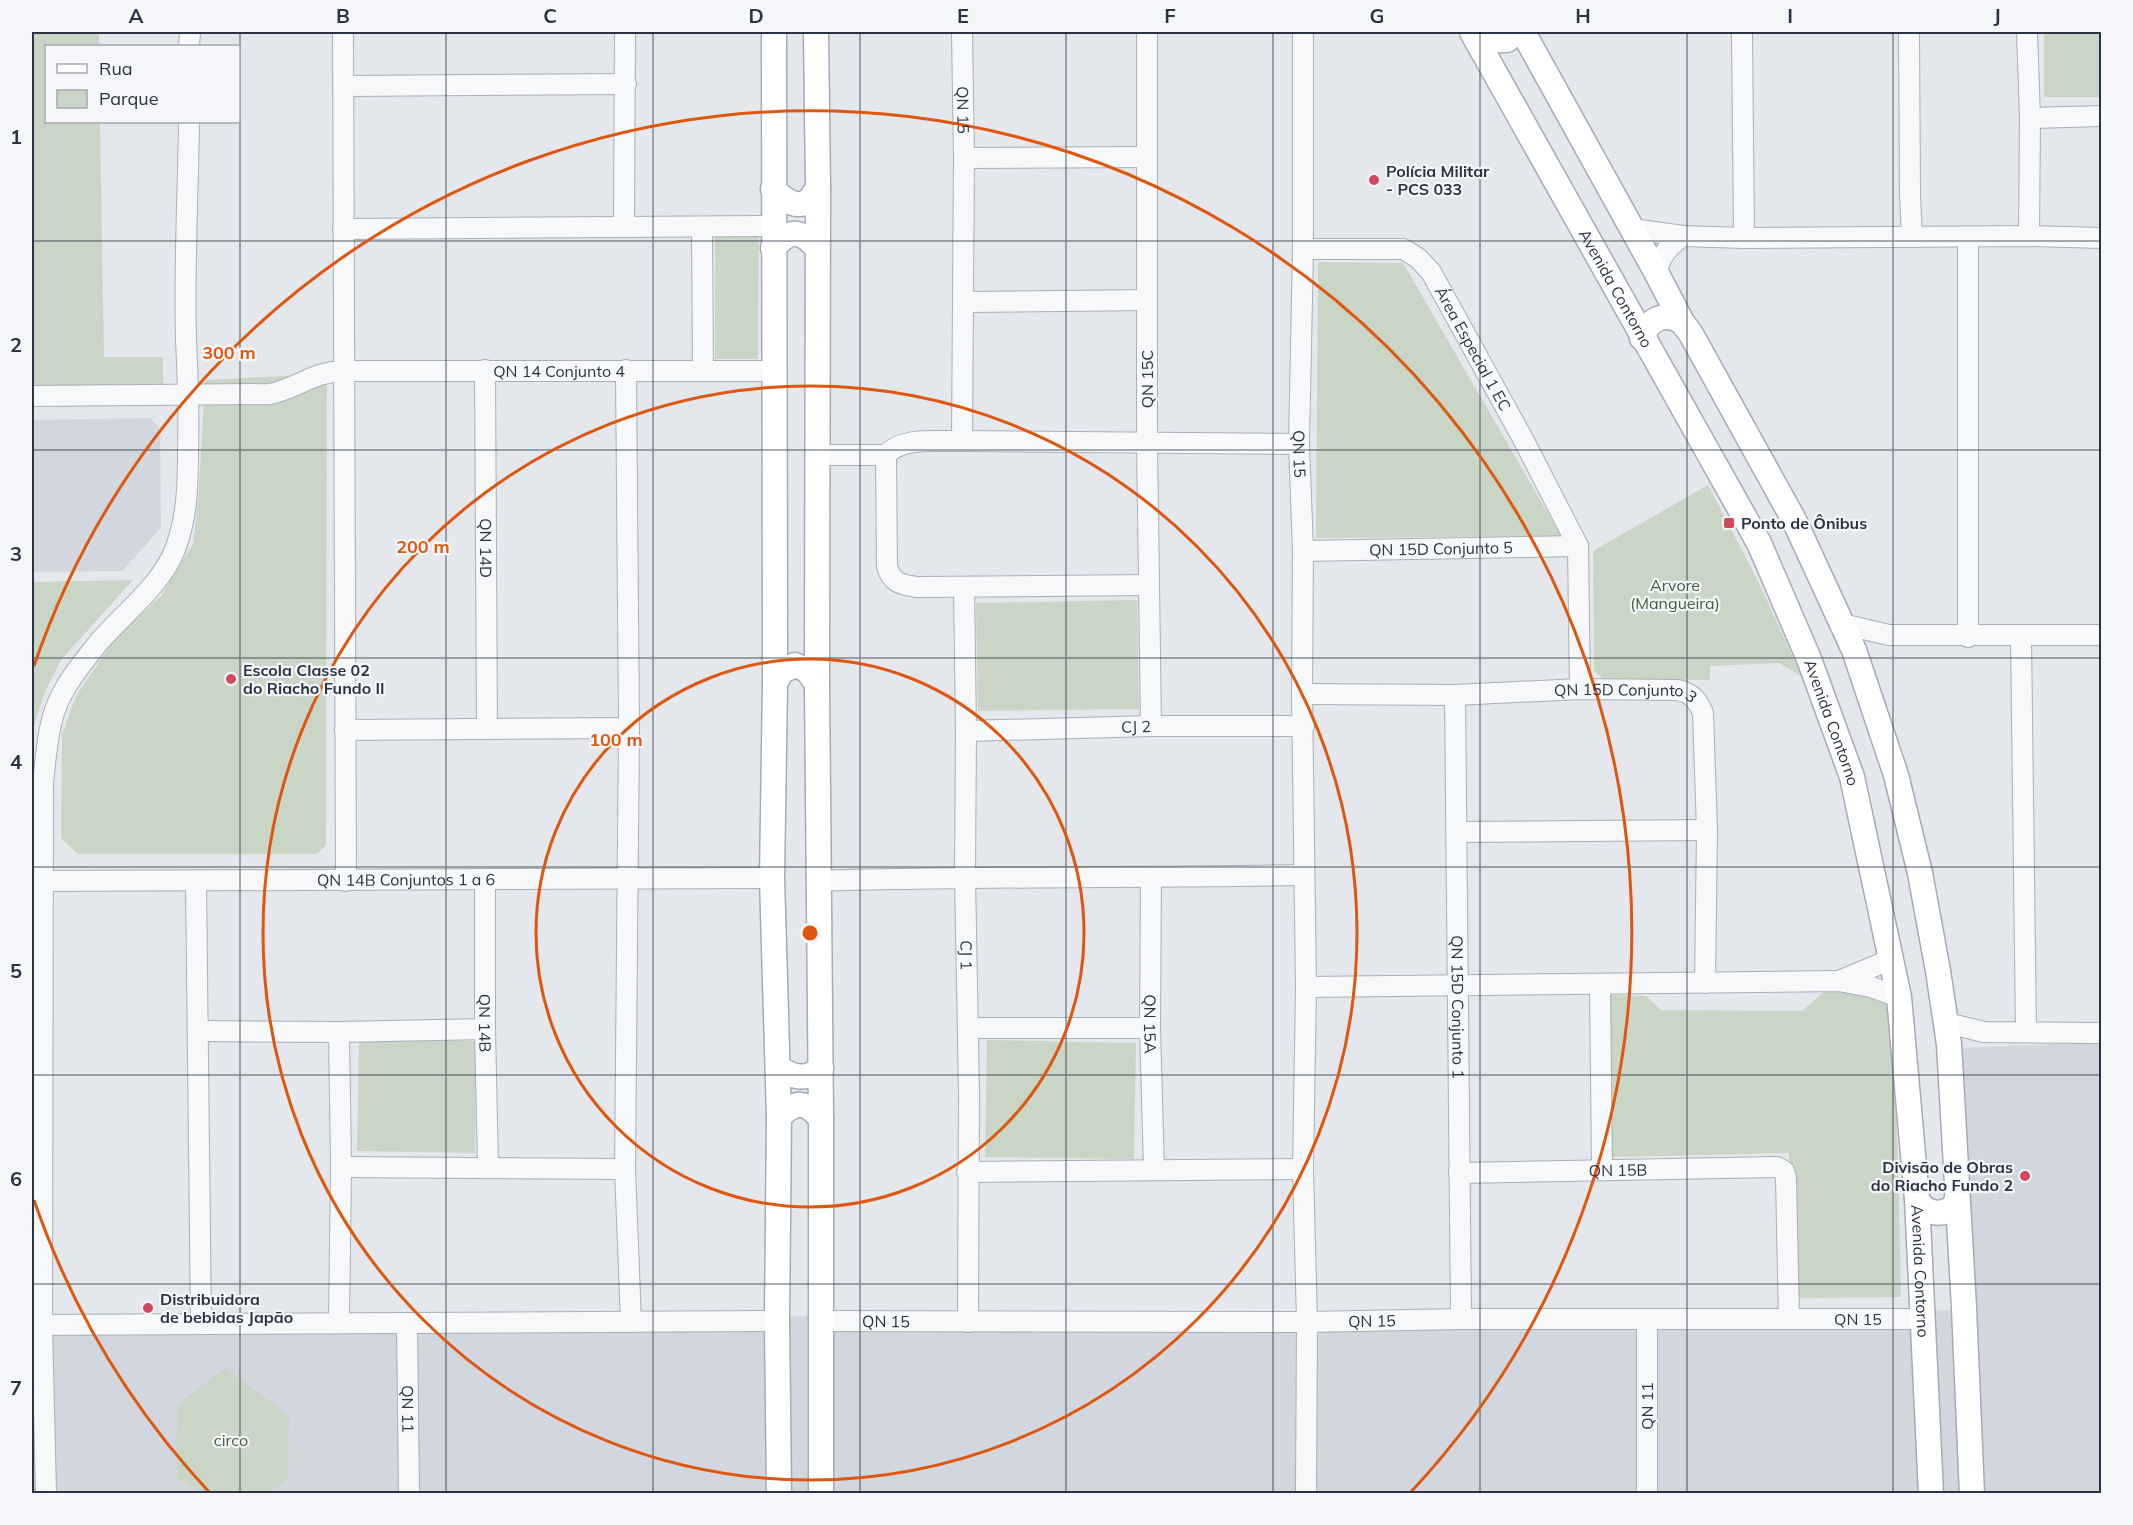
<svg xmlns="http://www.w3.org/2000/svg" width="2133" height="1525" viewBox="0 0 2133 1525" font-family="Mulish,sans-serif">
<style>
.built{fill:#d2d6de}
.green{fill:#c9d6c5}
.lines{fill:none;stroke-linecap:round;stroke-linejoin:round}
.minor-casing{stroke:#a9aeb7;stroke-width:22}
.major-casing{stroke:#a3abb8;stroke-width:27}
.minor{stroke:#f7f8fa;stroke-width:20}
.major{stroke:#fff;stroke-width:24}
.grid{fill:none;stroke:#2b3445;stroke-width:1.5;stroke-opacity:0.55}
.ring{fill:none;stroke:#df570f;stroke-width:3}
.poi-dot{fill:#d1495b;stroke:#f4f6f9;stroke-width:2}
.labels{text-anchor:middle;stroke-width:4.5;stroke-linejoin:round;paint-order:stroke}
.street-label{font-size:16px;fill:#2b3445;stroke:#f4f6f9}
.poi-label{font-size:16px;font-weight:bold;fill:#2b3445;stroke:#f4f6f9;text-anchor:start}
.park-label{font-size:16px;fill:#3f6138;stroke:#f4f6f9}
.centre{fill:#df570f;stroke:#f4f6f9;stroke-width:3}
.ring-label{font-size:18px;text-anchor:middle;font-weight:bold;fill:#df570f;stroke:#f4f6f9;stroke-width:4.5;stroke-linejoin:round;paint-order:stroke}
.neatline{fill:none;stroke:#2b3445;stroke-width:2}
.grid-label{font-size:20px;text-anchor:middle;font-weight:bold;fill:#2b3445}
</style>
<rect width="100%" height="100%" fill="#e4e7ec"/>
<path class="built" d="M150 418 160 428 161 528 122 571 32 572V420Z
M2101 1042V1493H32V1322L1785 1309 1973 1311 1961 1048Z"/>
<path class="green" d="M32 32H99V46H46V122H100L104 357H163V384L32 386Z
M2044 32H2101V97H2044Z
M715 236 759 237 758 359H715Z
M1318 262 1403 263 1561 536 1316 538Z
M327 374 326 845 317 854H78L61 838 62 734 76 696 114 640 161 596 193 544 199 490 205 380Z
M1708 485 1759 583 1802 677 1779 663 1710 666V680L1603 679 1594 671 1593 551Z
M133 580 61 660 45 692 32 732V582Z
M1137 600 1139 709 978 711 976 603Z
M1825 991 1870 992 1890 1004 1898 1158 1901 1297 1793 1298 1789 1153 1611 1157 1607 995 1646 996 1661 1010 1802 1011Z
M359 1040 476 1041 475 1153 357 1151Z
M987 1040 1136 1043 1134 1159 985 1157Z
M225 1368 289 1415 288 1478 268 1494 202 1493 178 1479 176 1445 178 1404Z"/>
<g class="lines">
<g class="minor-casing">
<g id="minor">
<path d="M343 32 346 881"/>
<path id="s1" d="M962 32 964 158 962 441"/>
<path d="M1147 32V442L1151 726"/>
<path id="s2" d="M1303 32V249L1299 444 1303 551 1302 694 1306 987 1303 1169 1307 1322 1306 1494"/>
<path d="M1742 32 1744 238"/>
<path d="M1909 32 1910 195 1912 237"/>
<path d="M2027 32 2030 118 2029 236"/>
<path d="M189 46 190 32"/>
<path d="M344 86 626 84"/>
<path d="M2030 118 2102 116"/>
<path d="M964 158 1147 157"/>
<path d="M624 227 625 32"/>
<path d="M702 227 703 370"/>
<path d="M343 229 773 226"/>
<path d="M1632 229 1683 236 1744 238 2029 236 2102 238"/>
<path id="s3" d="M1303 249H1403L1418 258 1431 272 1523 439 1578 546 1580 689"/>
<path d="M1656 272C1663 252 1667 248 1683 236"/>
<path d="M963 302 1147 300"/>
<path id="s4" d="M485 370 487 728"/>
<path d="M626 370 629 728 625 1169 631 1322"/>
<path id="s5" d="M32 396 270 394C299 388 311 372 344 371H773"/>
<path d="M817 455H886"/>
<path id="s6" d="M1303 551 1578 546"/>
<path d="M1149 585 917 587C902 585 891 583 887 566L886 455C903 436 939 442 962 441L1299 444"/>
<path id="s7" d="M964 587 966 731 965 876 969 1092 968 1322"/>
<path d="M1842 624 1889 635H2102"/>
<path d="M2021 636 2026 1032"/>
<path d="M1968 637V237"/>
<path id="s8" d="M1302 694 1455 695 1580 689 1678 690C1692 693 1698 701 1703 713L1707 830 1705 983"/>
<path id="s9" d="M1455 695 1461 1319"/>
<path d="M345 730 629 728"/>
<path id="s10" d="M966 731 1151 726H1304"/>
<path d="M1457 832 1707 830"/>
<path id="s11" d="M1151 878 1150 1028 1154 1170"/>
<path id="s12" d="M42 881 772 878"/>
<path id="s13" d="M485 881V1029L488 1167"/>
<path d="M818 881C980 876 1142 878 1304 875"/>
<path d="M196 882 201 1324"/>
<path d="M1839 981 1892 959"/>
<path d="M1600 984 1602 1170"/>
<path d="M1306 987 1839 981 1871 987 1899 997"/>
<path d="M1947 1023 1984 1032 2102 1033"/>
<path d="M968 1028H1150"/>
<path d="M199 1031 339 1032 485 1029"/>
<path d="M339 1032 341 1167 339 1323"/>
<path d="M341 1167 625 1169"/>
<path d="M967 1172 1303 1169"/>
<path id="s14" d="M1459 1173 1777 1167 1784 1171 1786 1178 1789 1319"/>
<path d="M1647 1319V1494"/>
<path id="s15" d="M820 1321 1307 1322 1461 1319H1923"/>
<path id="s16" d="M407 1323 409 1494"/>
<path d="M32 1325 777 1321"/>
<path d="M46 1494 42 1325 43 782C46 758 47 733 55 710 63 686 83 662 99 642 124 613 163 584 176 547 187 516 188 486 188 453 189 415 188 378 186 340 184 267 188 194 189 122"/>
</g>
</g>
<g class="major-casing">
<g id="major">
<path d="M774 32 775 683 772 878 779 1117 777 1321 779 1494"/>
<path d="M816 32 818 187 817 684 821 1119V1494"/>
<path id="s17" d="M1472 32 1759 543 1809 659 1852 777 1899 997 1917 1199 1931 1494"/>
<path d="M1523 32 1656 272 1682 322 1691 334 1794 520 1854 650 1896 775 1920 873 1938 971 1949 1044 1964 1308 1972 1494"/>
<path d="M1477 41 1507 40 1516 32"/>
<path d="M773 189C791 207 806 212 818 187"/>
<path d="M773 248C790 229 800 229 817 248"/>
<path d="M1642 338C1649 319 1664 311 1682 322"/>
<path d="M775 683 782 671 795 665 807 670 817 684"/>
<path d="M778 1067C792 1078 807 1081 821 1068"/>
<path d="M779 1117C796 1100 806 1101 821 1119"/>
<path d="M1917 1199C1924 1214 1942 1217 1955 1206L1957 1197"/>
</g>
</g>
<use href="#minor" class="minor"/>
<use href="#major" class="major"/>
</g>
<path class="grid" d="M240 32V1494M446 32V1494M653 32V1494M860 32V1494M1066 32V1494M1273 32V1494M1480 32V1494M1687 32V1494M1893 32V1494M32 241H2102M32 450H2102M32 658H2102M32 867H2102M32 1075H2102M32 1284H2102"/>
<g class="ring">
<circle cx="810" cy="933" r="274"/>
<circle cx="810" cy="933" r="547"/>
<path d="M210 1493A821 821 0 0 1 34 1200M34 666A821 821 0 1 1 1410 1493"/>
</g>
<g class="poi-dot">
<circle cx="1374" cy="180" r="6"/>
<rect x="1723" y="517" width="12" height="12" rx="3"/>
<circle cx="231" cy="679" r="6"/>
<circle cx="2025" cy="1176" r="6"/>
<circle cx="148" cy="1308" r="6"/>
</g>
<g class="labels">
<g class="street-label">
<text dy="6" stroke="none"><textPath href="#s1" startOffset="78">QN 15</textPath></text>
<text dy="6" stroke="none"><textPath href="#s17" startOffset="294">Avenida Contorno</textPath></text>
<text dy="6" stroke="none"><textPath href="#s3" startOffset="224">Área Especial 1 EC</textPath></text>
<text dy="6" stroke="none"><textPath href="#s5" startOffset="531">QN 14 Conjunto 4</textPath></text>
<text transform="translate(1147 379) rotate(-90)" y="6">QN 15C</text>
<text dy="6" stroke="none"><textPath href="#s2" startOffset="422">QN 15</textPath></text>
<text dy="6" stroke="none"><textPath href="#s4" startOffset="178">QN 14D</textPath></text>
<text dy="6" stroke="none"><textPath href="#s6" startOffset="138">QN 15D Conjunto 5</textPath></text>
<text dy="6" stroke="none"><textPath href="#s8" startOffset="324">QN 15D Conjunto 3</textPath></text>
<text dy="6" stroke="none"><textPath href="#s17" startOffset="780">Avenida Contorno</textPath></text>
<text dy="6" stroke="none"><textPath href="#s10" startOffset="170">CJ 2</textPath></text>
<text dy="6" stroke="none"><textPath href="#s12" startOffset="364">QN 14B Conjuntos 1 a 6</textPath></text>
<text dy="6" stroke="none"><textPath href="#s7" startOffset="368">CJ 1</textPath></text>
<text dy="6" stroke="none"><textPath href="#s9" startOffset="312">QN 15D Conjunto 1</textPath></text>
<text dy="6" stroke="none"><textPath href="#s13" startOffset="142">QN 14B</textPath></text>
<text dy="6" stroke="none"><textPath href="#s11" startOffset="146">QN 15A</textPath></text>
<text dy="6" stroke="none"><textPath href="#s14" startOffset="159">QN 15B</textPath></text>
<text dy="6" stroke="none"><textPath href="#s17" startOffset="1338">Avenida Contorno</textPath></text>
<text dy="6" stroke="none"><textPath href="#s15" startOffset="1038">QN 15</textPath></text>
<text dy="6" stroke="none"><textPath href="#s15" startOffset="66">QN 15</textPath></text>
<text dy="6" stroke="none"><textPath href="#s15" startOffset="552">QN 15</textPath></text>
<text transform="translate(1647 1406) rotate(-90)" y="6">QN 11</text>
<text dy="6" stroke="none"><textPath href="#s16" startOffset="86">QN 11</textPath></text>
</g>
<g class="poi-label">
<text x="1386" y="177">Polícia Militar<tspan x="1386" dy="18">- PCS 033</tspan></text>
<text x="1741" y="529">Ponto de Ônibus</text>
<text x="243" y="676">Escola Classe 02<tspan x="243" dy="18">do Riacho Fundo II</tspan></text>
<text x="2013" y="1173" text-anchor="end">Divisão de Obras<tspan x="2013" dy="18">do Riacho Fundo 2</tspan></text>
<text x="160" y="1305">Distribuidora<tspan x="160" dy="18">de bebidas Japão</tspan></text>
</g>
<g class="park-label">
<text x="1675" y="591">Arvore<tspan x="1675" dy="18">(Mangueira)</tspan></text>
<text x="231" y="1446">circo</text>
</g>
</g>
<circle cx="810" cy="933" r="9" class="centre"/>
<g class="ring-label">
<text x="229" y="359">300 m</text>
<text x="423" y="553">200 m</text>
<text x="616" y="746">100 m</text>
</g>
<rect width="2133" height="1525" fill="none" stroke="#f4f6f9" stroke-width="66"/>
<rect x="45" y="45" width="195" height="78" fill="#f4f6f9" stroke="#a4a8b1" stroke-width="1.5"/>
<rect x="57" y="64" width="30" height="9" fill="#ffffff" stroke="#a4a8b1" stroke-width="1.5"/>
<text x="99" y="75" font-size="18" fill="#2b3445">Rua</text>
<rect x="57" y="90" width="30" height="18" fill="#c9d6c5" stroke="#a4a8b1" stroke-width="1.5"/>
<text x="99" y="105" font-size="18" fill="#2b3445">Parque</text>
<rect x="33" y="33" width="2067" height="1459" class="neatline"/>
<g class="grid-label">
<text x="136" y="23">A</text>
<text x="343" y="23">B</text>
<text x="550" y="23">C</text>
<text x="756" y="23">D</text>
<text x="963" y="23">E</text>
<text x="1170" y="23">F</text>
<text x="1377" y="23">G</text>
<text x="1583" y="23">H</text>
<text x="1790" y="23">I</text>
<text x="1997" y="23">J</text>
<text x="16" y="144">1</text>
<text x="16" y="352">2</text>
<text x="16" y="561">3</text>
<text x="16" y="769">4</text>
<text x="16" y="978">5</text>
<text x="16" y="1186">6</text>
<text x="16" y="1395">7</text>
</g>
</svg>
